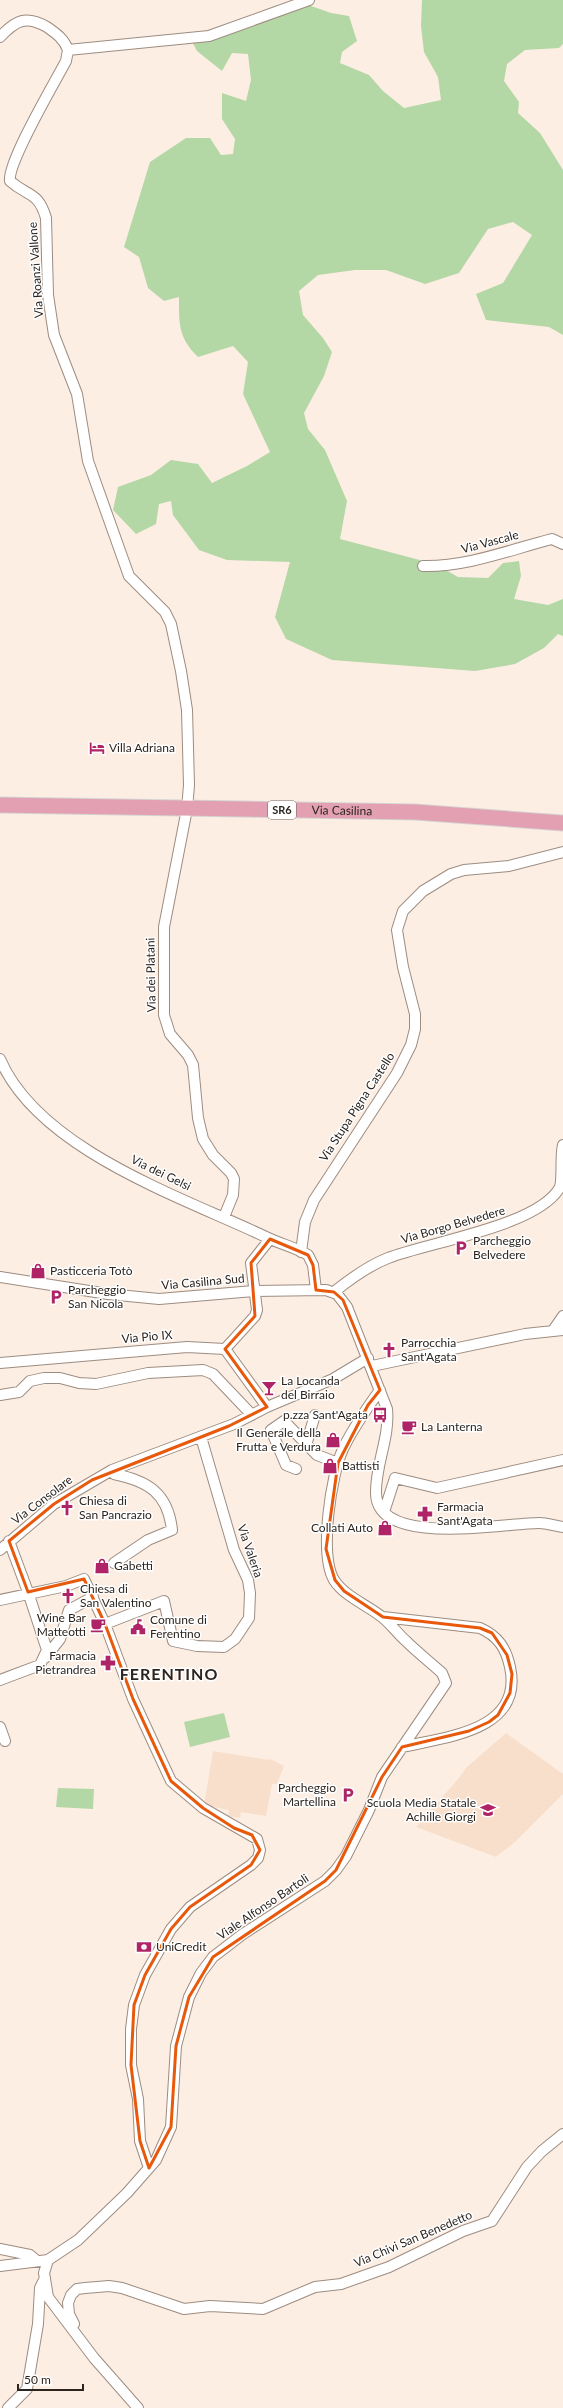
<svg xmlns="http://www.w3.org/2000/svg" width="563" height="2408" viewBox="0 0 563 2408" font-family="Lato,sans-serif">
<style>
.built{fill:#f8dfcc}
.green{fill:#b4d7a6}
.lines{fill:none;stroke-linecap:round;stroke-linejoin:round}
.minor-casing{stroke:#9d8c80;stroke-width:12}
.primary-casing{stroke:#d5d3d2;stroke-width:17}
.minor{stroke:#fff;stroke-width:10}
.primary{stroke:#e2a0b2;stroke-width:15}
.marked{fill:none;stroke:#e8590c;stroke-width:3;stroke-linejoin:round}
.labels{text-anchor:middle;stroke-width:3;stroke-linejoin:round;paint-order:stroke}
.shield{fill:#fff;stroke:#6b6662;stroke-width:1}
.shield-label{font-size:11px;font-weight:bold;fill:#2b241f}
.street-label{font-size:12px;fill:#2b241f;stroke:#fff}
.poi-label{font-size:12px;fill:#2b241f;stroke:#fff;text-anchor:start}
.district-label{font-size:16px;font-weight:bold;letter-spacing:1px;fill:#2b241f;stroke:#fff}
</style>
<rect width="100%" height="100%" fill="#fdeee3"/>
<path class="built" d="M506 1733 563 1774V1794L516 1841 496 1857 416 1827 458 1779 467 1767Z
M213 1751 269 1760 270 1759 284 1766 277 1784H272L266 1816 241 1812 240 1818 228 1816 229 1810 204 1805Z"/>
<path class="green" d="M422 0H563V44L559 48 525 50 507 64 504 81 519 102 518 113 540 133 563 170V335L549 327 486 320 476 294 503 283 532 235 513 222 488 229 459 273 425 284 386 270H355L318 275 299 291 303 315 323 338 332 352 324 376 304 413 308 429 325 450 347 501 340 539 435 564 458 577 488 578 503 563 519 561 521 576 514 599 548 605 563 599V636L558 634 544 648 515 664 475 671 332 660 286 639 275 617 290 562 227 560 199 550 173 515 171 501 159 504 156 524 136 534 113 510 118 487 151 475 171 460 198 464 212 483 247 466 270 452 243 394 248 362 233 346 198 357C178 337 179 324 179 297L164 301 148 288 139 257 124 247 150 162 186 138H210L221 155 233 154 235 139 222 119V93L246 101 251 80 248 54 232 53 222 71 197 51 189 36 219 28 277 5 311 6 331 13 349 16 357 41 342 52 340 63 369 75 383 91 404 108 441 100 438 77 424 52 421 26Z
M224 1713 230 1737 190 1747 184 1722Z
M58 1788 94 1789 93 1809 56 1807Z"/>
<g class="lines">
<g class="minor-casing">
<path id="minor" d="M0 37C16 20 26 15 47 27 57 34 64 39 68 50
M423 566C467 567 509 550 552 539L563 544
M0 1059C39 1150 182 1197 266 1237 280 1244 295 1247 308 1255L313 1265 316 1290
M224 1217 233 1195 234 1179 231 1173 213 1155 203 1139 198 1118 193 1065 188 1055 170 1034 164 1015V927L187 809 189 785 187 710 181 671 171 624 165 612 129 576 88 461 77 394 54 335 48 295 46 218C38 191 28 197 10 181 7 163 55 82 66 61L68 50 209 36 309 0
M301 1252 305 1222 314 1200 397 1073 411 1045 415 1029V1014L403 967 397 930 403 911 423 891 451 874 464 870 509 866 563 852
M0 1277 108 1294 159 1299 254 1291 326 1290 337 1294 347 1307 387 1409C390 1438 375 1465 376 1494 378 1548 505 1523 539 1523 547 1523 555 1526 563 1527
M334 1292C350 1279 368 1266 388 1258 429 1242 539 1226 560 1187 563 1176 560 1157 563 1145
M554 1329 563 1316
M225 1349 255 1316 257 1310 251 1263 270 1239
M0 1363 187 1347 225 1349 267 1407
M372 1366 525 1334 563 1330
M0 1395 19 1392 30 1381 44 1378H60L79 1383 96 1384 148 1373 203 1370 213 1374 252 1415
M306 1445 315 1415
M296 1469 286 1465 271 1430 284 1421 317 1455 338 1463
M112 1470 114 1474C148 1481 168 1493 172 1530L148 1540 114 1563
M384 1512 395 1478 437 1488 563 1460
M0 1550 54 1504 112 1470 234 1424 267 1407 333 1379 368 1358
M0 1600 66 1586 84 1579 105 1624 133 1699 171 1781 203 1808 257 1839 260 1850 258 1858 251 1865 190 1907 171 1929 145 1975 134 2005 131 2029V2065L138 2099 140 2141 149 2168
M383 1617 480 1628C498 1636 506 1648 510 1667 524 1731 445 1737 402 1747
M105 1624 164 1601 173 1641 197 1646 224 1647 235 1639 249 1618 250 1593 248 1580 234 1550 201 1437
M45 1658 60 1639 69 1610 93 1597
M0 1680 40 1665 47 1650 28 1592 9 1541
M0 1727 5 1741
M0 2249 30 2255 36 2260
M0 2266 48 2260
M74 2324 69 2314 68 2303 71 2295 77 2289 85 2288 109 2286 122 2288 184 2309 210 2306 263 2309 315 2287 341 2284 389 2267 463 2231 492 2221 527 2167 542 2151 563 2134
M8 2408 27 2389 38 2324 40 2288 45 2278
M138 2408 94 2358 48 2297 44 2273 48 2260 78 2240 127 2193 156 2160 171 2127 176 2046 189 1997 201 1973 213 1957 243 1934 325 1881 336 1870 346 1856 369 1810 382 1777 446 1683 442 1673C430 1662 417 1652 406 1641 397 1633 391 1624 382 1617 367 1605 344 1596 334 1580 319 1554 331 1475 343 1449 353 1428 367 1408 380 1390"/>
</g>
<g class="primary-casing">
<g id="primary">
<path id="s1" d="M0 805 415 812 563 823"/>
</g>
</g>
<use href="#minor" class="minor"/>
<use href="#primary" class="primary"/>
</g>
<path class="marked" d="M270 1239 308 1255 313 1265 316 1290 334 1292 343 1300 380 1390 368 1405 338 1463 326 1549 335 1580 344 1591 383 1617 480 1628 492 1633 507 1655 512 1674 510 1693 498 1715 489 1722 469 1731 402 1747 382 1777 336 1870 325 1881 213 1957 189 1997 176 2046 171 2127 149 2168 140 2141 131 2065 134 2005 145 1975 171 1929 190 1907 251 1865 260 1850 252 1835 234 1828 203 1808 171 1781 133 1699 105 1624 84 1579 28 1592 9 1541 54 1504 92 1480 229 1426 267 1407 225 1349 255 1316 251 1263Z"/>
<defs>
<g id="hotel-bare" transform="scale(1.2)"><path d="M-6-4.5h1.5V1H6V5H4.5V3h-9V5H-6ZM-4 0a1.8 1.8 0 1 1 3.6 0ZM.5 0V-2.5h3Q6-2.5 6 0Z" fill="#ae2466" stroke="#fff" stroke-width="2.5" paint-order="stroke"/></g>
<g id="parking-bare" transform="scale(1.2)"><path d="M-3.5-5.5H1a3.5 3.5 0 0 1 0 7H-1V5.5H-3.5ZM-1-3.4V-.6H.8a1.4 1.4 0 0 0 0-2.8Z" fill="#ae2466" stroke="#fff" stroke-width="2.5" paint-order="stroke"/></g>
<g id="shop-bare" transform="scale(1.2)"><path d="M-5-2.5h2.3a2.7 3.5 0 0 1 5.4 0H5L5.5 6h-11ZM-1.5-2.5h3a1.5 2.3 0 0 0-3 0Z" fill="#ae2466" stroke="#fff" stroke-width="2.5" paint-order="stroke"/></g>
<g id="church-bare" transform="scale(1.2)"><path d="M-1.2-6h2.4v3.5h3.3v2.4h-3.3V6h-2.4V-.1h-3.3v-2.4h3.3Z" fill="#ae2466" stroke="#fff" stroke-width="2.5" paint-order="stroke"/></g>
<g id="bar-bare" transform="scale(1.2)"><path d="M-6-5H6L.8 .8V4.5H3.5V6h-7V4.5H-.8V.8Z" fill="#ae2466" stroke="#fff" stroke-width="2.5" paint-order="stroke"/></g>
<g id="bus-bare" transform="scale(1.2)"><path d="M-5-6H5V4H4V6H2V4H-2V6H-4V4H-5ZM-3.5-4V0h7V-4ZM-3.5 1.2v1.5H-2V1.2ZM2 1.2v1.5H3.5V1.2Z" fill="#ae2466" stroke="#fff" stroke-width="2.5" paint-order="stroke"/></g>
<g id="cafe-bare" transform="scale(1.2)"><path d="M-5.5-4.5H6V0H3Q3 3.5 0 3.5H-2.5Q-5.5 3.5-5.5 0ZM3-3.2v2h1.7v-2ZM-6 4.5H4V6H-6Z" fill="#ae2466" stroke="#fff" stroke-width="2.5" paint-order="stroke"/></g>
<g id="pharmacy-bare" transform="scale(1.2)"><path d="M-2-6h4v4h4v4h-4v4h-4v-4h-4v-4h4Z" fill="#ae2466" stroke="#fff" stroke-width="2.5" paint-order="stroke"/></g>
<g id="civic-bare" transform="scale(1.2)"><path d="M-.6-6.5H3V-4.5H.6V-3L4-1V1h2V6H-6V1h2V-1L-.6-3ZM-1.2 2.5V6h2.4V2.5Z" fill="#ae2466" stroke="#fff" stroke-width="2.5" paint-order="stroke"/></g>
<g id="school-bare" transform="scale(1.2)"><path d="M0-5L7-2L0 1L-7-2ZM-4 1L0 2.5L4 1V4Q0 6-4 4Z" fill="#ae2466" stroke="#fff" stroke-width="2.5" paint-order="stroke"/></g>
<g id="bank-bare" transform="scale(1.2)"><path d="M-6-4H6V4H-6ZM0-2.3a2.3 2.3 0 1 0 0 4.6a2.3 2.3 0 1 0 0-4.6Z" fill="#ae2466" stroke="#fff" stroke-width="2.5" paint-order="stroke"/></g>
</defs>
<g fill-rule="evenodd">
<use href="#hotel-bare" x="97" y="748"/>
<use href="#parking-bare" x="461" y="1248"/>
<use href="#shop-bare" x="38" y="1271"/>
<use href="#parking-bare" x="56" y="1297"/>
<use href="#church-bare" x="389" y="1350"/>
<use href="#bar-bare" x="269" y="1388"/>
<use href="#bus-bare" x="380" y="1415"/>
<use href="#cafe-bare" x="409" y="1427"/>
<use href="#shop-bare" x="333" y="1440"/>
<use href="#shop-bare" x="330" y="1466"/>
<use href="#church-bare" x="67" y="1508"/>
<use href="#pharmacy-bare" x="425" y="1514"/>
<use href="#shop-bare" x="385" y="1528"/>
<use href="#shop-bare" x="102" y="1566"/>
<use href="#church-bare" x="68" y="1596"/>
<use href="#cafe-bare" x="98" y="1625"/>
<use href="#civic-bare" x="138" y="1627"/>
<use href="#pharmacy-bare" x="108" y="1663"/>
<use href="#parking-bare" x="348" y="1795"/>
<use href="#school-bare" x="488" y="1810"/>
<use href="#bank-bare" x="144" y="1947"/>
</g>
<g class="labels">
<rect class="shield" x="268" y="801" width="28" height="18" rx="3"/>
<g class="shield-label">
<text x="282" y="814">SR6</text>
</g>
<g class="street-label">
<text transform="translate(36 270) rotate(-94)" y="4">Via Roanzi Vallone</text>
<text transform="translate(490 542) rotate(-15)" y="4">Via Vascale</text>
<text dy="4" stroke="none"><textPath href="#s1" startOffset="342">Via Casilina</textPath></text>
<text transform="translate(151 975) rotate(-91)" y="4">Via dei Platani</text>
<text transform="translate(357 1107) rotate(-57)" y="4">Via Stupa Pigna Castello</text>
<text transform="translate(161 1173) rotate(26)" y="4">Via dei Gelsi</text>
<text transform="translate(453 1225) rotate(-16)" y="4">Via Borgo Belvedere</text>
<text transform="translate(203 1282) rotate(-5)" y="4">Via Casilina Sud</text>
<text transform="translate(147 1337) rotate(-5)" y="4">Via Pio IX</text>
<text transform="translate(42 1500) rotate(-37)" y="4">Via Consolare</text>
<text transform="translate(250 1551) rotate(71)" y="4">Via Valeria</text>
<text transform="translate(263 1907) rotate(-34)" y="4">Viale Alfonso Bartoli</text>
<text transform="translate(413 2239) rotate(-23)" y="4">Via Chivi San Benedetto</text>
</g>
<g class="poi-label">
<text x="109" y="752">Villa Adriana</text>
<text x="473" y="1245">Parcheggio<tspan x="473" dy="14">Belvedere</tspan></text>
<text x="50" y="1275">Pasticceria Totò</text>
<text x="68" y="1294">Parcheggio<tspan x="68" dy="14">San Nicola</tspan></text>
<text x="401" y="1347">Parrocchia<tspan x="401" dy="14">Sant'Agata</tspan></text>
<text x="281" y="1385">La Locanda<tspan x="281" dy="14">del Birraio</tspan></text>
<text x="368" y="1419" text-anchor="end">p.zza Sant'Agata</text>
<text x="421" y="1431">La Lanterna</text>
<text x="321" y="1437" text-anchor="end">Il Generale della<tspan x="321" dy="14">Frutta e Verdura</tspan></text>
<text x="342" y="1470">Battisti</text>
<text x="79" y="1505">Chiesa di<tspan x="79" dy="14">San Pancrazio</tspan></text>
<text x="437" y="1511">Farmacia<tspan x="437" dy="14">Sant'Agata</tspan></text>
<text x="373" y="1532" text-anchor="end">Collati Auto</text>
<text x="114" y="1570">Gabetti</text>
<text x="80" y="1593">Chiesa di<tspan x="80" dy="14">San Valentino</tspan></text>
<text x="86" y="1622" text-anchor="end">Wine Bar<tspan x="86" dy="14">Matteotti</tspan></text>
<text x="150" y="1624">Comune di<tspan x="150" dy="14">Ferentino</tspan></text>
<text x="96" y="1660" text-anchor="end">Farmacia<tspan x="96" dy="14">Pietrandrea</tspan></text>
<text x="336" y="1792" text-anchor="end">Parcheggio<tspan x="336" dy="14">Martellina</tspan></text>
<text x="476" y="1807" text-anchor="end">Scuola Media Statale<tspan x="476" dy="14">Achille Giorgi</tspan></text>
<text x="156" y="1951">UniCredit</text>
</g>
<g class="district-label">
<text x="169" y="1680">FERENTINO</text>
</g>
</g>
<path d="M18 2384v6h65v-6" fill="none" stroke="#2b241f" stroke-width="2"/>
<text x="24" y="2384" font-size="12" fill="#2b241f" stroke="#ffffff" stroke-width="3" paint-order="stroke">50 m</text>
</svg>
